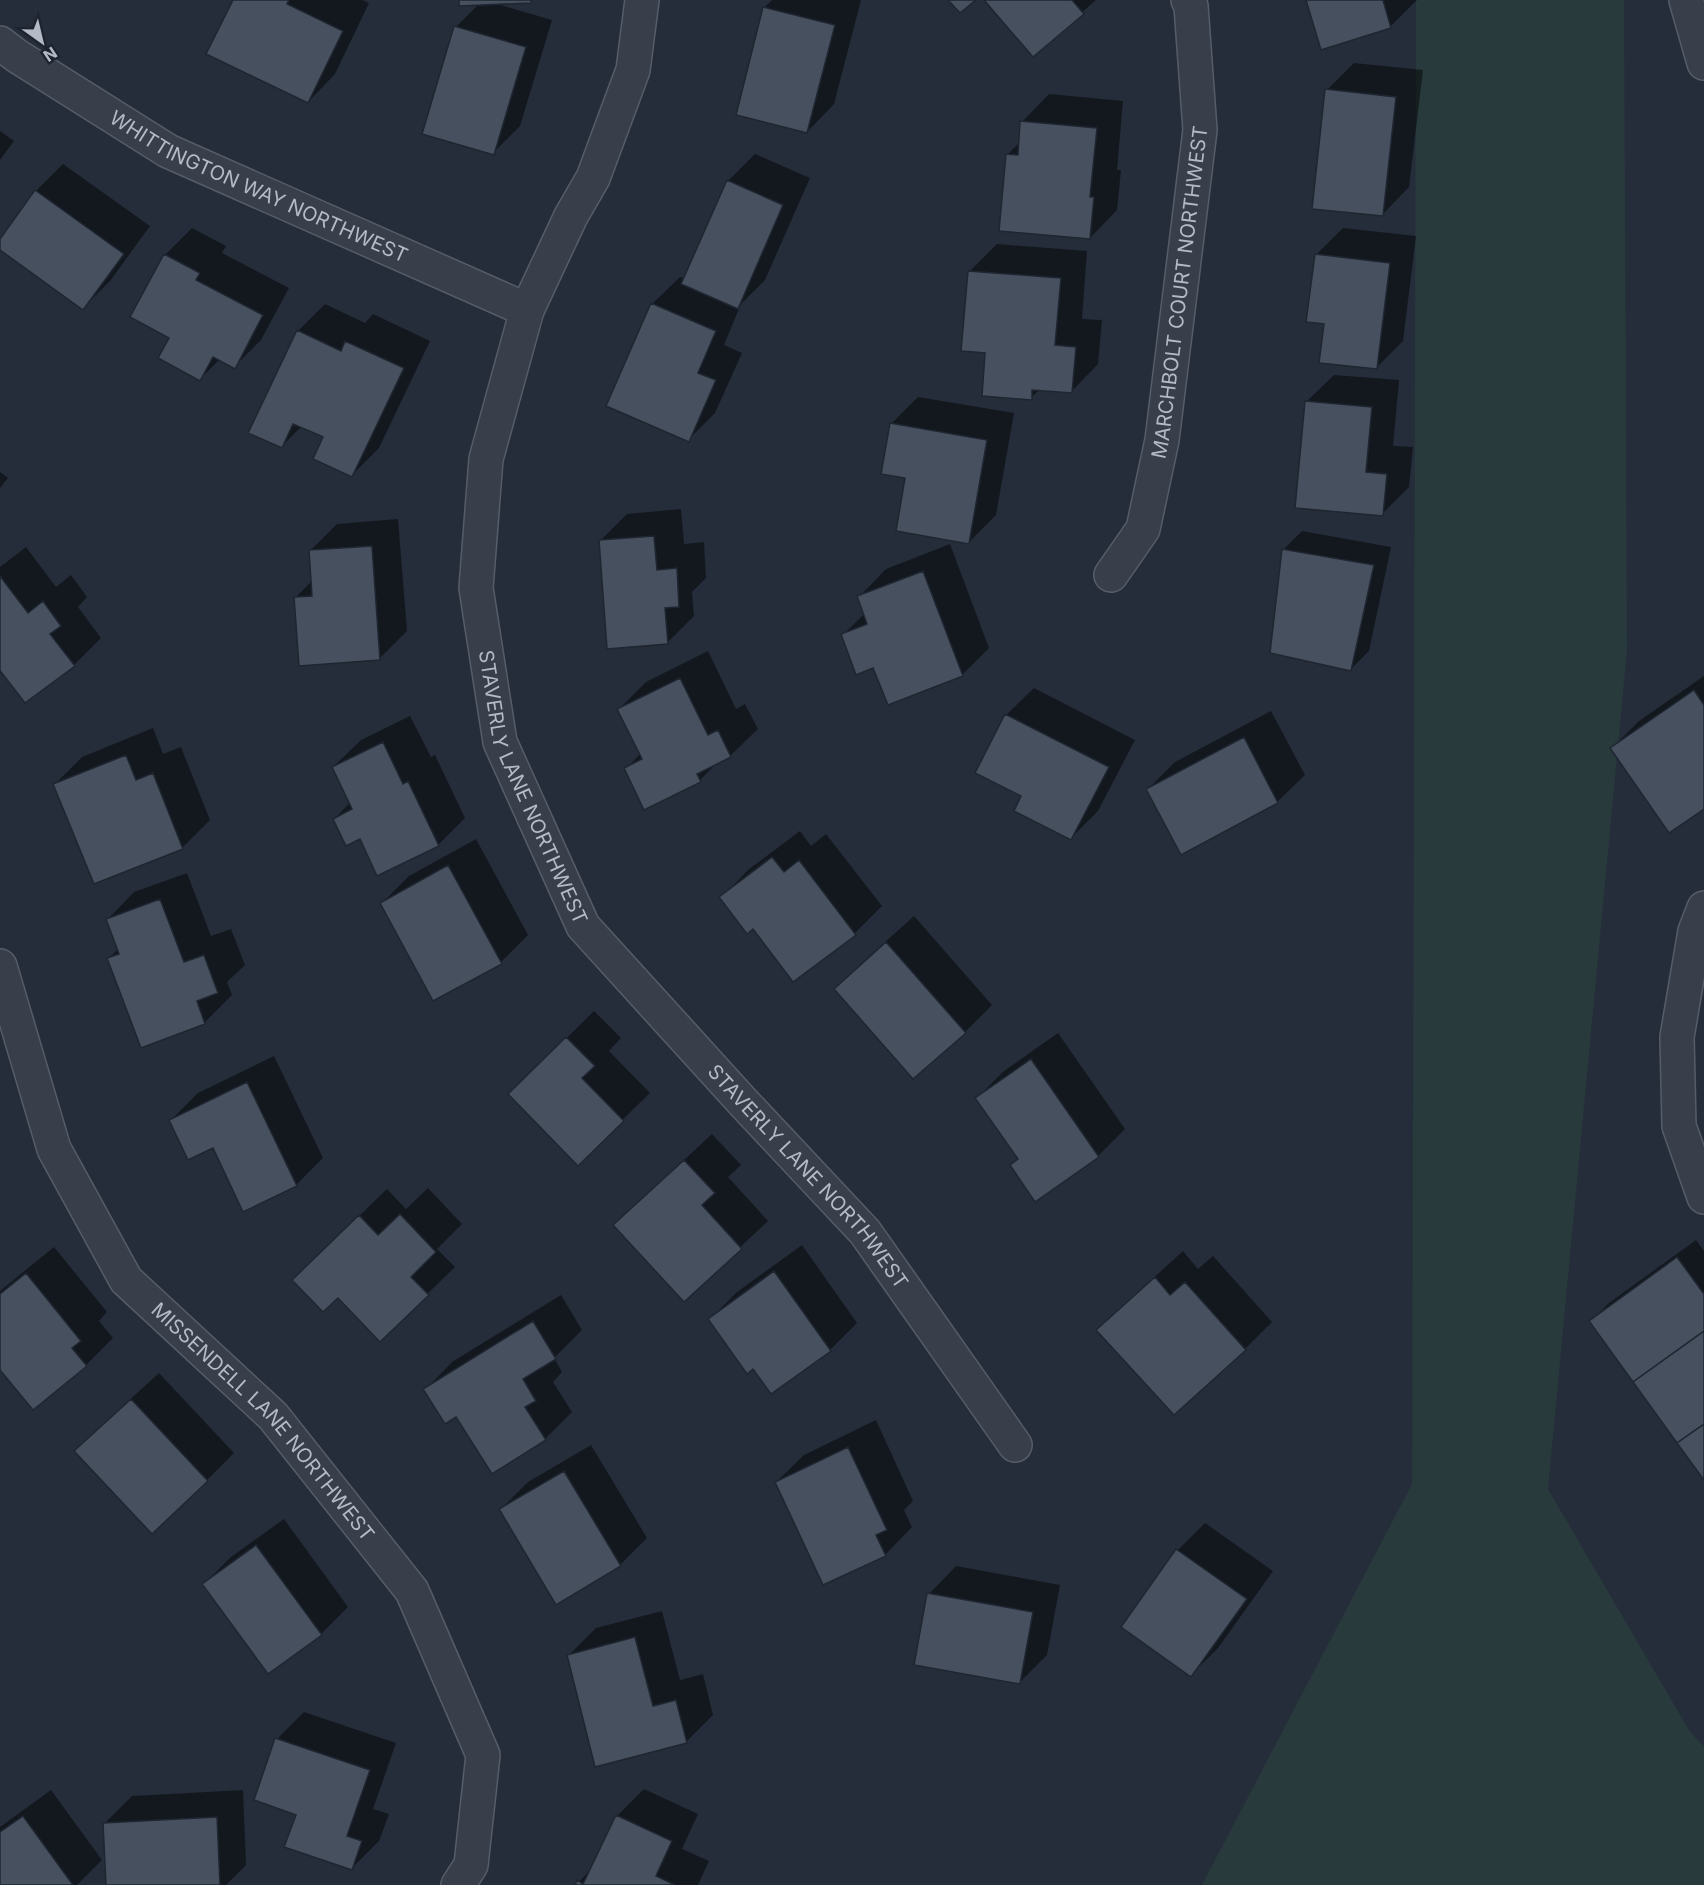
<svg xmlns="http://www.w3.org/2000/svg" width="1704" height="1885" viewBox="0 0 1704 1885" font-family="Inter,sans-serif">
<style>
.green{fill:#283a3c}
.shadow{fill:#0007}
.building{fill:#46505e;stroke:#1f2631;stroke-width:1.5}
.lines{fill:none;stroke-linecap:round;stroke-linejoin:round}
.minor-casing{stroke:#565d68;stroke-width:36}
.minor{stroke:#383f4a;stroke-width:33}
.labels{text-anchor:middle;stroke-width:4.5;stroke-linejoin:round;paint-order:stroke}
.street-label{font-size:20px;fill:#b4bac6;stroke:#1d242f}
</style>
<rect width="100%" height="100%" fill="#252d3a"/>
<path class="green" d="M1416 0H1624L1627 650 1548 1489 1690 1732 1704 1746V1885H1202L1412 1484Z"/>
<path class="shadow" d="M234 0H362L369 3 335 74 308 102Z
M461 0H532L531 2 497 4 552 20 520 126 493 153 456 27 479 4Z
M772 0H861L834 104 807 132 764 8Z
M986 0H1096L1033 55Z
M1308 0H1417L1390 27Z
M1354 63 1423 70 1409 187 1382 215 1327 90Z
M1049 94 1123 101 1117 170H1121L1117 210 1090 238 1008 154 1020 142 1022 122Z
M0 131 14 141 0 160Z
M755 154 810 178 765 280 741 304 724 345 742 353 715 413 688 440 652 304 680 277 685 279 728 181Z
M63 164 150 226 110 281 83 308 0 249V241L36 191Z
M192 228 226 246 222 253 289 288 261 340 234 367 220 359 200 379 171 338 165 255Z
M1343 228 1416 236 1403 341 1376 368 1326 323 1316 255Z
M997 244 1087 251 1082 319 1102 320 1098 364 1071 392 1040 389 1031 398 987 352 970 271Z
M325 304 365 323 373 314 430 341 379 448 351 476 325 437 302 426 281 447 298 331Z
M1334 375 1399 380 1393 446 1413 447 1409 487 1382 514 1306 402Z
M918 397 1014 413 996 515 969 542 907 477 891 424Z
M0 472 8 478 0 488Z
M681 509 684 544 704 542 706 578 692 592 694 616 667 643 600 541 627 514Z
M398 519 407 631 379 659 295 598 312 581 310 551 337 524Z
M1302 531 1391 547 1369 651 1350 670 1272 651 1284 549Z
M950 544 989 648 962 675 874 666 843 635 865 613 859 597 886 569Z
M26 547 56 587 71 575 87 597 78 607 101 638 74 665 0 671V567Z
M708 651 736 709 745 704 758 729 730 756 718 762 700 780 626 769 641 753 619 709 646 682Z
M1704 676V807L1612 748 1639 721Z
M1034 688 1135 740 1098 811 1071 838 1023 796 1006 715Z
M1271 711 1305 775 1277 802 1148 789 1175 762Z
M410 716 431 757 435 755 465 818 438 845 361 838 334 819 351 802 333 767 361 740Z
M153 728 163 754 181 747 210 820 183 847 94 882 55 784 82 757Z
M800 831 811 846 826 834 882 906 855 933 753 927 721 898 748 870Z
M476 839 528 935 501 962 382 903 409 876Z
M187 873 211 936 231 929 245 965 227 982 232 995 205 1022 142 1046 108 959 118 949 107 920 134 892Z
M914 916 992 1005 965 1032 836 989 863 962Z
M594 1011 621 1038 609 1051 650 1093 578 1163 510 1094Z
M1058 1033 1125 1129 1098 1156 1012 1165 1019 1158 977 1098 1004 1071Z
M274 1056 323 1158 296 1185 213 1146 171 1120 198 1093Z
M712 1134 741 1165 728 1177 768 1221 684 1300 643 1198Z
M428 1188 462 1224 437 1249 455 1267 380 1340 321 1253 387 1189 406 1209Z
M1696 1240 1704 1251V1478L1591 1321 1609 1303Z
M802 1245 857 1323 830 1350 754 1367 710 1319 737 1292Z
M54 1247 107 1312 99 1321 113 1338 86 1365 0 1367V1291Z
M1183 1251 1198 1269 1213 1256 1272 1322 1245 1349 1099 1330 1126 1303Z
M561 1295 582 1330 554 1358 562 1372 553 1382 572 1412 545 1439 456 1415 425 1390 452 1362Z
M159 1373 234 1453 207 1480 103 1424Z
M876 1420 913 1501 904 1510 912 1527 885 1555 776 1482 804 1455Z
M591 1445 647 1538 620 1565 501 1509 528 1482Z
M284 1519 348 1607 321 1634 204 1584 231 1557Z
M1205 1523 1273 1571 1218 1648 1191 1675 1123 1627 1178 1550Z
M956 1566 1060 1585 1047 1655 1019 1683 929 1594Z
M662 1611 680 1680 703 1674 713 1715 686 1742 569 1655 596 1628Z
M304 1712 396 1743 373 1809 389 1814 379 1841 352 1868 298 1814 277 1739Z
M644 1789 698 1814 682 1849 709 1861 698 1885H576L594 1866 617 1816Z
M51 1790 102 1860 77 1885H0V1827Z
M243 1790 246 1865 226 1885H108L105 1823 132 1796Z"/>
<path class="building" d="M233 0H289L287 4 343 31 308 103 206 54Z
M459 0H531V3L459 6Z
M948 0H976L960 13Z
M984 0H1072L1084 14 1033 57Z
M1306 0H1383L1391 28 1321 50Z
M763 7 835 25 807 133 736 115Z
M454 26 526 47 494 155 422 134Z
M1325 89 1396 97 1383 216 1312 209Z
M1020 121 1097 128 1090 197H1094L1090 239 999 231 1006 154 1018 155Z
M727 180 783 205 738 309 681 284Z
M35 190 124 254 83 310 0 250V239Z
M164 254 200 273 196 280 263 315 235 369 213 357 200 381 158 358 169 338 130 317Z
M1315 254 1390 263 1377 369 1319 363 1324 324 1306 322Z
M968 271 1061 278 1055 345 1076 347 1072 393 1032 390V400L982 396 985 353 961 351Z
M651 303 716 331 698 373 716 380 689 442 606 406Z
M297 330 341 351 345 341 404 368 352 477 313 459 323 437 293 424 282 448 248 433Z
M1305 401 1372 407 1366 472 1387 474 1383 516 1295 508Z
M890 423 987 440 969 544 896 531 905 478 881 474Z
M654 536 657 570 677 568 679 607 665 608 668 644 607 649 599 540Z
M372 546 380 660 299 666 294 597 312 596 309 550Z
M1282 549 1374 565 1351 671 1270 653Z
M923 571 963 676 888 705 873 668 856 675 841 634 867 624 857 596Z
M0 576 28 613 43 601 61 626 50 634 75 666 25 703 1 672 0 673Z
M680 678 708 735 718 730 731 757 697 774 701 782 644 810 624 768 642 759 617 709Z
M1694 690 1704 705V809L1669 833 1610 748Z
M1005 714 1109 767 1071 840 1014 811 1021 796 975 773Z
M1244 737 1278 803 1181 855 1146 789Z
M383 742 403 784 408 781 439 846 377 876 360 839 346 846 333 819 352 809 332 767Z
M126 755 136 780 153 773 183 849 94 884 53 784Z
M772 857 784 872 799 860 856 935 793 982 753 929 747 934 719 897Z
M448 865 502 964 433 1001 380 903Z
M160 899 184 962 204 955 218 993 197 1001 205 1024 141 1048 107 958 119 954 106 919Z
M886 942 966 1033 913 1079 834 989Z
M566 1037 595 1066 582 1078 624 1121 578 1166 508 1094Z
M1031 1059 1099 1157 1035 1202 1010 1165 1018 1159 975 1098Z
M247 1082 297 1186 243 1212 213 1148 188 1160 169 1120Z
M684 1160 715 1193 702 1205 742 1249 684 1302 613 1225Z
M400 1214 436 1252 411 1277 429 1295 380 1342 338 1298 323 1312 292 1280 359 1215 378 1235Z
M1677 1257 1704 1294V1331L1633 1382 1589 1321Z
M774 1271 831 1351 771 1394 753 1369 747 1374 708 1319Z
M26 1273 81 1341 72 1348 87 1366 33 1410 0 1370V1294Z
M1155 1277 1170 1295 1185 1282 1246 1350 1174 1415 1096 1330Z
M533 1321 556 1359 523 1379 536 1401 525 1407 546 1440 492 1474 456 1417 445 1424 423 1389Z
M1704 1331V1424L1677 1443 1633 1382Z
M131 1399 208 1481 152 1534 74 1451Z
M1704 1424V1480L1677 1443Z
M848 1447 887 1530 876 1535 886 1556 823 1585 775 1482Z
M564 1471 621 1566 556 1605 499 1509Z
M256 1545 322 1635 268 1674 202 1584Z
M1176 1549 1247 1599 1191 1677 1121 1627Z
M927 1593 1033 1612 1020 1684 914 1665Z
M635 1637 653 1706 676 1700 687 1743 595 1767 567 1655Z
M275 1738 370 1770 347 1836 362 1841 352 1870 284 1847 296 1815 254 1800Z
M616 1815 672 1841 656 1876 675 1885H575L577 1880 583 1884Z
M23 1816 73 1885H0V1832Z
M217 1817 220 1885H106L103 1823Z"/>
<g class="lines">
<g class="minor-casing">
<g id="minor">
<path id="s1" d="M642 0 633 70 593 178 571 216 527 310 486 459 476 588 500 742 583 926 742 1101 865 1232 1015 1445"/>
<path d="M1686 0 1704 63"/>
<path id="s2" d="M0 43 17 56 168 151 527 310"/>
<path id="s3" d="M1111 575 1143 529 1162 440 1200 130 1191 6 1188 0"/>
<path d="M1704 908 1695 931 1677 1037 1679 1126 1704 1197"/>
<path id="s4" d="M0 966 54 1149 126 1280 273 1416 412 1591 483 1755 471 1865 458 1885"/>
</g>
</g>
<use href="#minor" class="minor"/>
</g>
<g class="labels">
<g class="street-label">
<text dy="7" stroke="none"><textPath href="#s2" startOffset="297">WHITTINGTON WAY NORTHWEST</textPath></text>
<text dy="7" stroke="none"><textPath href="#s3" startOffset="296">MARCHBOLT COURT NORTHWEST</textPath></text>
<text dy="7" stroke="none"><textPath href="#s1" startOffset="826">STAVERLY LANE NORTHWEST</textPath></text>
<text dy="7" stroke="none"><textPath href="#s1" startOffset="1312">STAVERLY LANE NORTHWEST</textPath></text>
<text dy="7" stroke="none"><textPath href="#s4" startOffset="538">MISSENDELL LANE NORTHWEST</textPath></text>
</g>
</g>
<g transform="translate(42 42) rotate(146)" stroke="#1d242f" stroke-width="4.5" paint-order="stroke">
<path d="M0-4.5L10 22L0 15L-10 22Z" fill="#b4bac6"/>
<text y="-9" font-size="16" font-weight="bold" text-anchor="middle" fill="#b4bac6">N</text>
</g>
</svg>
